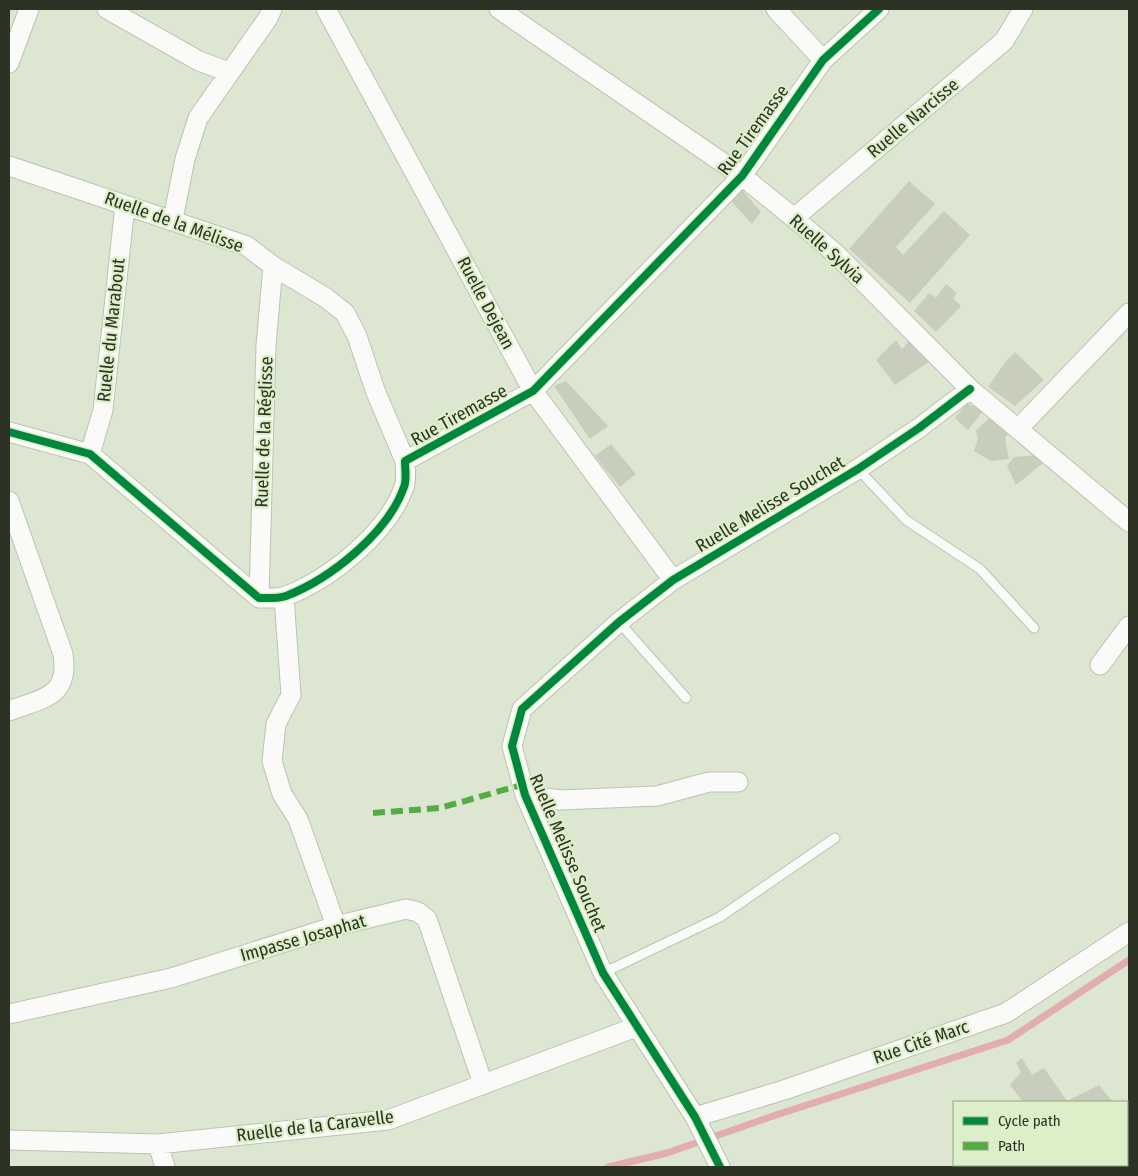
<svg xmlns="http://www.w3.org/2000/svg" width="1138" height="1176" viewBox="0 0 1138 1176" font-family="'Fira Sans Condensed',sans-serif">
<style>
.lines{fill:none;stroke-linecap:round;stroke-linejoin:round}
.stream{stroke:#e2adb1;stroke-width:7}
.building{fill:#c9cdbb}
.lane-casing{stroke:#bcc3b3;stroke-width:11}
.street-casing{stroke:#bcc3b3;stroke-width:21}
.lane{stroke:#fafbf8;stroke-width:9}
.street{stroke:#fafbf8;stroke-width:19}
.quiet{stroke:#54ac44;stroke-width:6;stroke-dasharray:12 6;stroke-linecap:butt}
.cycleway-casing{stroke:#ddefc8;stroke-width:11}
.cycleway{stroke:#00873e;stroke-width:8}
.labels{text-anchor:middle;stroke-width:4.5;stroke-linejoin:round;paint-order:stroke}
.street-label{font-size:18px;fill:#2c3324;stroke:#ddefc8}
</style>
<rect width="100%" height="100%" fill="#dce6d1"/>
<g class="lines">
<path class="stream" d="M608 1167 667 1153 773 1116 1008 1040 1129 960"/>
</g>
<path class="building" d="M909 181 935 204 896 247 903 255 944 211 970 235 910 303 849 249Z
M736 183 761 212 752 224 724 193Z
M946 284 957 293 953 298 961 306 936 332 914 311 929 293 936 298Z
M896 340 902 349 910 340 930 361 895 385 876 360Z
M1015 352 1044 380 1015 406 988 387 1006 361Z
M566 381 608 426 590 439 554 386Z
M967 403 983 411 968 430 955 418Z
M994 413 1015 424 1005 438 1009 459 991 461 974 451 978 439 976 431Z
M611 444 636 474 620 487 595 456Z
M1039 455 1043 463 1016 485 1007 466 1014 457Z
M1022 1058 1032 1075 1044 1068 1067 1101 1099 1085 1112 1101 1023 1102 1010 1085 1021 1072 1016 1063Z"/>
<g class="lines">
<g class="lane-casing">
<path id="lane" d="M858 469 906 520 980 569 1034 628
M619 622 686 698
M603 973 720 917 835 838"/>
</g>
<g class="street-casing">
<path id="street" d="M107 9 199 61 229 72
M326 9 533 391 673 580
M499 9 742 176 794 218 837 255 970 389 1129 522
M776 9 823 60
M9 63 29 9
M9 166 247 246 273 266 326 298 345 313 357 336 375 390 405 461
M794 218 1004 41 1023 9
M173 219 185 159 198 118 268 18 272 9
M1018 429 1129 313
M9 432 90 454 259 598C267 598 278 599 286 596 330 579 388 533 404 487 407 480 405 469 405 461L533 391 742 176 823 60 879 9
M90 454 103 410 125 205
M9 501 63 654C70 698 42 698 9 711
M284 597 291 695 276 724 272 761 282 794 298 819 336 926
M259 598 266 345 273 266
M1100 665 1129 626
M525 795 560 800 657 796 709 782H738
M9 1014 171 978 336 926 406 909 418 912 427 919 483 1084
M695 1117 784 1090 1006 1013 1129 932
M9 1140 158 1144 388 1120 636 1027
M158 1144 165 1167
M720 1167 695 1117 603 973 525 795 512 746 522 709 619 622 673 580 858 469 919 428 970 389"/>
</g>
<use href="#lane" class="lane"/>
<use href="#street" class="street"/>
<path class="quiet" d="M373 813 440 808 521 785"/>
<g class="cycleway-casing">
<path id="cycleway" d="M9 432 90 454 259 598C267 598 278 599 286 596 330 579 388 533 404 487 407 480 405 469 405 461L533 391 742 176 823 60 879 9
M720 1167 695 1117 603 973 525 795 512 746 522 709 619 622 673 580 858 469 919 428 970 389"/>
</g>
<use href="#cycleway" class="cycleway"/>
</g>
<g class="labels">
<g class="street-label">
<text transform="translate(913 118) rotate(-40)" y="6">Ruelle Narcisse</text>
<text transform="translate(753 130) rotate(-54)" y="6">Rue Tiremasse</text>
<text transform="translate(174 222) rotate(20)" y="6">Ruelle de la Mélisse</text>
<text transform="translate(827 249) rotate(42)" y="6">Ruelle Sylvia</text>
<text transform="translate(486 303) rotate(62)" y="6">Ruelle Dejean</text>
<text transform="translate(111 330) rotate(-84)" y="6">Ruelle du Marabout</text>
<text transform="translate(459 415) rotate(-29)" y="6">Rue Tiremasse</text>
<text transform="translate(264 432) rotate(-88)" y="6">Ruelle de la Réglisse</text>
<text transform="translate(770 504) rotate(-31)" y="6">Ruelle Melisse Souchet</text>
<text transform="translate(568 853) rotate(67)" y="6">Ruelle Melisse Souchet</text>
<text transform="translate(303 938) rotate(-16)" y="6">Impasse Josaphat</text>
<text transform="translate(921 1042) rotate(-19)" y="6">Rue Cité Marc</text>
<text transform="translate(315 1126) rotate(-7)" y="6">Ruelle de la Caravelle</text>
</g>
</g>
<rect width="1138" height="1176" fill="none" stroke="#2c3324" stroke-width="20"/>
<rect x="953" y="1101" width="175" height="65" fill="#ddefc8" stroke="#96a486"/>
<rect x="963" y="1117" width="25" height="8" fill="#00873e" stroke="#96a486"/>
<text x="998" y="1126" font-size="15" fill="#2c3324">Cycle path</text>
<rect x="963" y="1142" width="25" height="8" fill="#54ac44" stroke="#96a486"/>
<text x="998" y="1151" font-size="15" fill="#2c3324">Path</text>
</svg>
